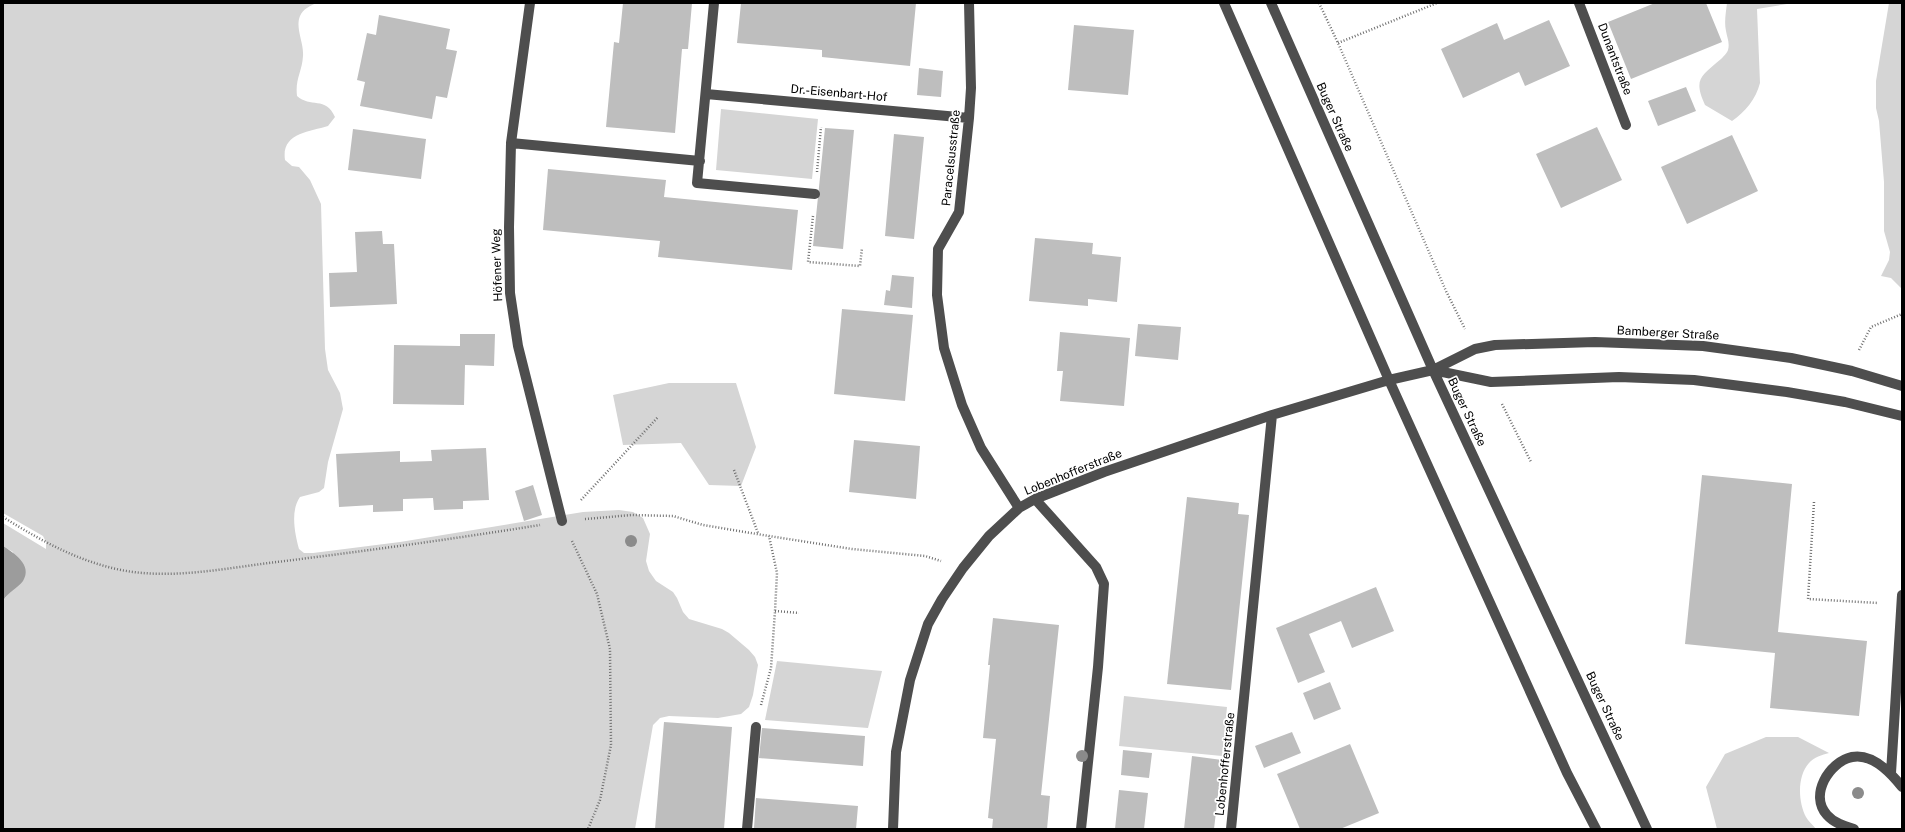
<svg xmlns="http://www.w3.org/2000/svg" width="1905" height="832" viewBox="0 0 1905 832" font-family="'Public Sans',sans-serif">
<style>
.green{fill:#d5d5d5}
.water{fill:#9c9c9c}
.building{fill:#bebebe}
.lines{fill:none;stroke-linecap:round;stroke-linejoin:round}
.path{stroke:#707070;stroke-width:2.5;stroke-dasharray:1 2;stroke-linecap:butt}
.minor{stroke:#4e4e4e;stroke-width:10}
.tree{fill:#8b8b8b}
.labels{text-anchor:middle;stroke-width:3.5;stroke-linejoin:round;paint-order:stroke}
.street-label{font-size:12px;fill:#000;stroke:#fff}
</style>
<rect width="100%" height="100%" fill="#fff"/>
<path class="green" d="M3 3H317C311 5 303 9 300 16 295 28 304 43 303 56 302 72 295 79 297 96 310 108 326 96 335 117L328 126C309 132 281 133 285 160L292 166 299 167 310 180 321 204 325 349 328 370 340 393 343 409 328 462 324 488 319 492 300 497C290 511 295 534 299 549L304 553H313L400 542 583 512 619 510 633 512 643 518 650 534 646 561 649 571 656 581 673 592 677 598 683 612 689 619 722 629 729 633 749 650 755 657 758 665 753 695 749 707 741 714 718 718 669 716 660 718 653 725 635 829H3V601L11 590 17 586 13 552 3 546V523L46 549V542L43 536 3 513Z
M1727 3H1793L1757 9 1760 83C1756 99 1745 112 1732 121L1705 105C1693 79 1701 76 1721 59 1723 57 1727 53 1728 50 1730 43 1727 37 1726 31 1724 22 1726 12 1727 3Z
M1889 3H1902V289L1891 278 1881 276 1889 260 1890 252 1884 231V182L1879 121 1876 108V81Z
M721 109 818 119 812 179 716 170Z
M669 383H736L756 447 741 486 709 485 681 443 623 445 613 395Z
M777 661 882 671 868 728 765 720Z
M1124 696 1227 707 1222 756 1119 746Z
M1766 737H1798L1829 753C1822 755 1814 757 1809 763 1797 776 1798 802 1806 817 1808 821 1813 825 1816 829H1717L1706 787 1725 754Z"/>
<path class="water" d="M3 546C14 553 33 565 23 581 18 588 8 592 3 601Z"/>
<path class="building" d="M623 3H692L688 49H682L675 133 606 127 614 42 619 43Z
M741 3H916L910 66 822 57V50L737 43Z
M1655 3H1706L1722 42 1631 79 1608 22Z
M379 15 450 29 446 49 457 51 447 98 436 96 432 119 360 106 365 82 357 80 367 33 376 35Z
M1549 20 1570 66 1525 86 1519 72 1463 98 1441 49 1497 23 1504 40Z
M1074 25 1134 30 1128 95 1068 90Z
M919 68 943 71 941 97 917 95Z
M1686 87 1696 111 1658 126 1648 101Z
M1597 127 1622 180 1561 208 1536 154Z
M825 128 854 130 843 249 813 246Z
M353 129 426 139 421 179 348 170Z
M894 134 924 137 914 239 885 236Z
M1732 135 1758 191 1687 224 1661 167Z
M548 169 666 180 664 197 798 210 792 270 658 257 660 241 543 230Z
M382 231 383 244H394L397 304 330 307 329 273 357 272 355 232Z
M1035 238 1093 243 1092 254 1121 257 1117 302 1088 299V306L1029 301Z
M892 275 914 277 912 308 884 305 886 290 890 291Z
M842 309 913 315 905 401 834 394Z
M1138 324 1181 327 1178 360 1135 356Z
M1060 332 1130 338 1124 406 1060 401 1063 371H1057Z
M460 334H495L494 366 465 365 464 405 393 404 394 345 460 346Z
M854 440 920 446 916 499 849 492Z
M486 448 489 500 463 501V509L434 510 433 498 403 499V511L373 512V505L339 507 336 454 400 451V462L432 461 431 450Z
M1702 475 1792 484 1778 632 1867 641 1859 716 1770 708 1775 653 1685 644Z
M533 485 542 515 524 521 515 491Z
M1187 497 1239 503 1238 514 1249 515 1231 690 1167 684Z
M1376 587 1394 631 1352 648 1341 621 1309 634 1325 672 1298 683 1276 628Z
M993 618 1059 625 1041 795 1050 796 1047 829H992L993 819 988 818 996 739 983 738 990 665H988Z
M1330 682 1341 709 1314 720 1303 693Z
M664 722 732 727 724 829H655Z
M762 728 865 736 863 766 759 758Z
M1292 732 1301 753 1264 768 1255 746Z
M1350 744 1379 813 1340 829H1300L1277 774Z
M1123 750 1152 753 1149 778 1121 775Z
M1192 756 1222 760 1214 829H1184Z
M1119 790 1148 793 1144 829H1115Z
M756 798 858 806 856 829 754 828Z"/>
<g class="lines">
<path class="path" d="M1319 3 1338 43 1446 291 1465 329
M1338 43 1437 3
M817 172 821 127
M813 216 808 262 860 266 862 248
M1859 350 1871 327 1902 314
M1502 404 1531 462
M734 470 758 533
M581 500 658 417
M1814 502 1808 599 1878 603
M3 517C40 540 77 561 121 570 172 580 226 568 277 562 365 551 453 539 540 525
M585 519 632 515 673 516 703 525 769 536 852 549 925 556 941 561
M572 541 597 594 610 649 611 745 600 800 588 829
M775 611 799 613
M761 705 771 668 775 611 777 573 769 536"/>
<path class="minor" d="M530 3 511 143 509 227 510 293 518 346 562 521
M714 3 697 183 815 194
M969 3 971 88 969 118 959 212 938 249 937 295 944 348 962 405 981 448 1019 508
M1224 3 1389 380 1567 773 1596 829
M1271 3 1433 370 1647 829
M1579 3 1626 125
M706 94 969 118
M511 143 700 161
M1433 370 1491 382 1619 377 1694 380 1787 392 1845 402 1902 416
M1035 499 1096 567 1104 584 1098 667 1081 829
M1891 773 1902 595
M747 829 756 727
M893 829 896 752 910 680 928 624 942 599 963 568 989 536 1019 508 1035 499 1104 472 1272 415 1389 380 1433 370 1475 349 1495 345 1595 342 1703 346 1791 358 1852 371 1902 386
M1231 829 1272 415
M1854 829C1844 826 1834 823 1827 815 1809 795 1829 762 1852 757 1872 753 1891 773 1902 787"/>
</g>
<g class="tree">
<circle cx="631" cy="541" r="6"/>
<circle cx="1082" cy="756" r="6"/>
<circle cx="1858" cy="793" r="6"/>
</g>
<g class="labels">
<g class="street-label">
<text transform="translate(1615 59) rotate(69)" y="4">Dunantstraße</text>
<text transform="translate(839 93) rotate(5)" y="4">Dr.-Eisenbart-Hof</text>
<text transform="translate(1335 117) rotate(66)" y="4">Buger Straße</text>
<text transform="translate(951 158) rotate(-84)" y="4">Paracelsusstraße</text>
<text transform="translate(497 265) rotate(-92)" y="4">Höfener Weg</text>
<text transform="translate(1668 333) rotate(3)" y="4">Bamberger Straße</text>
<text transform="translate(1467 412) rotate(65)" y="4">Buger Straße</text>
<text transform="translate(1073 472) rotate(-22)" y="4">Lobenhofferstraße</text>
<text transform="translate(1605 706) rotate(65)" y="4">Buger Straße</text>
<text transform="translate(1225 764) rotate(-84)" y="4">Lobenhofferstraße</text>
</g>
</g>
<rect width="1905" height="832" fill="none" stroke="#000000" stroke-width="8"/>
</svg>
